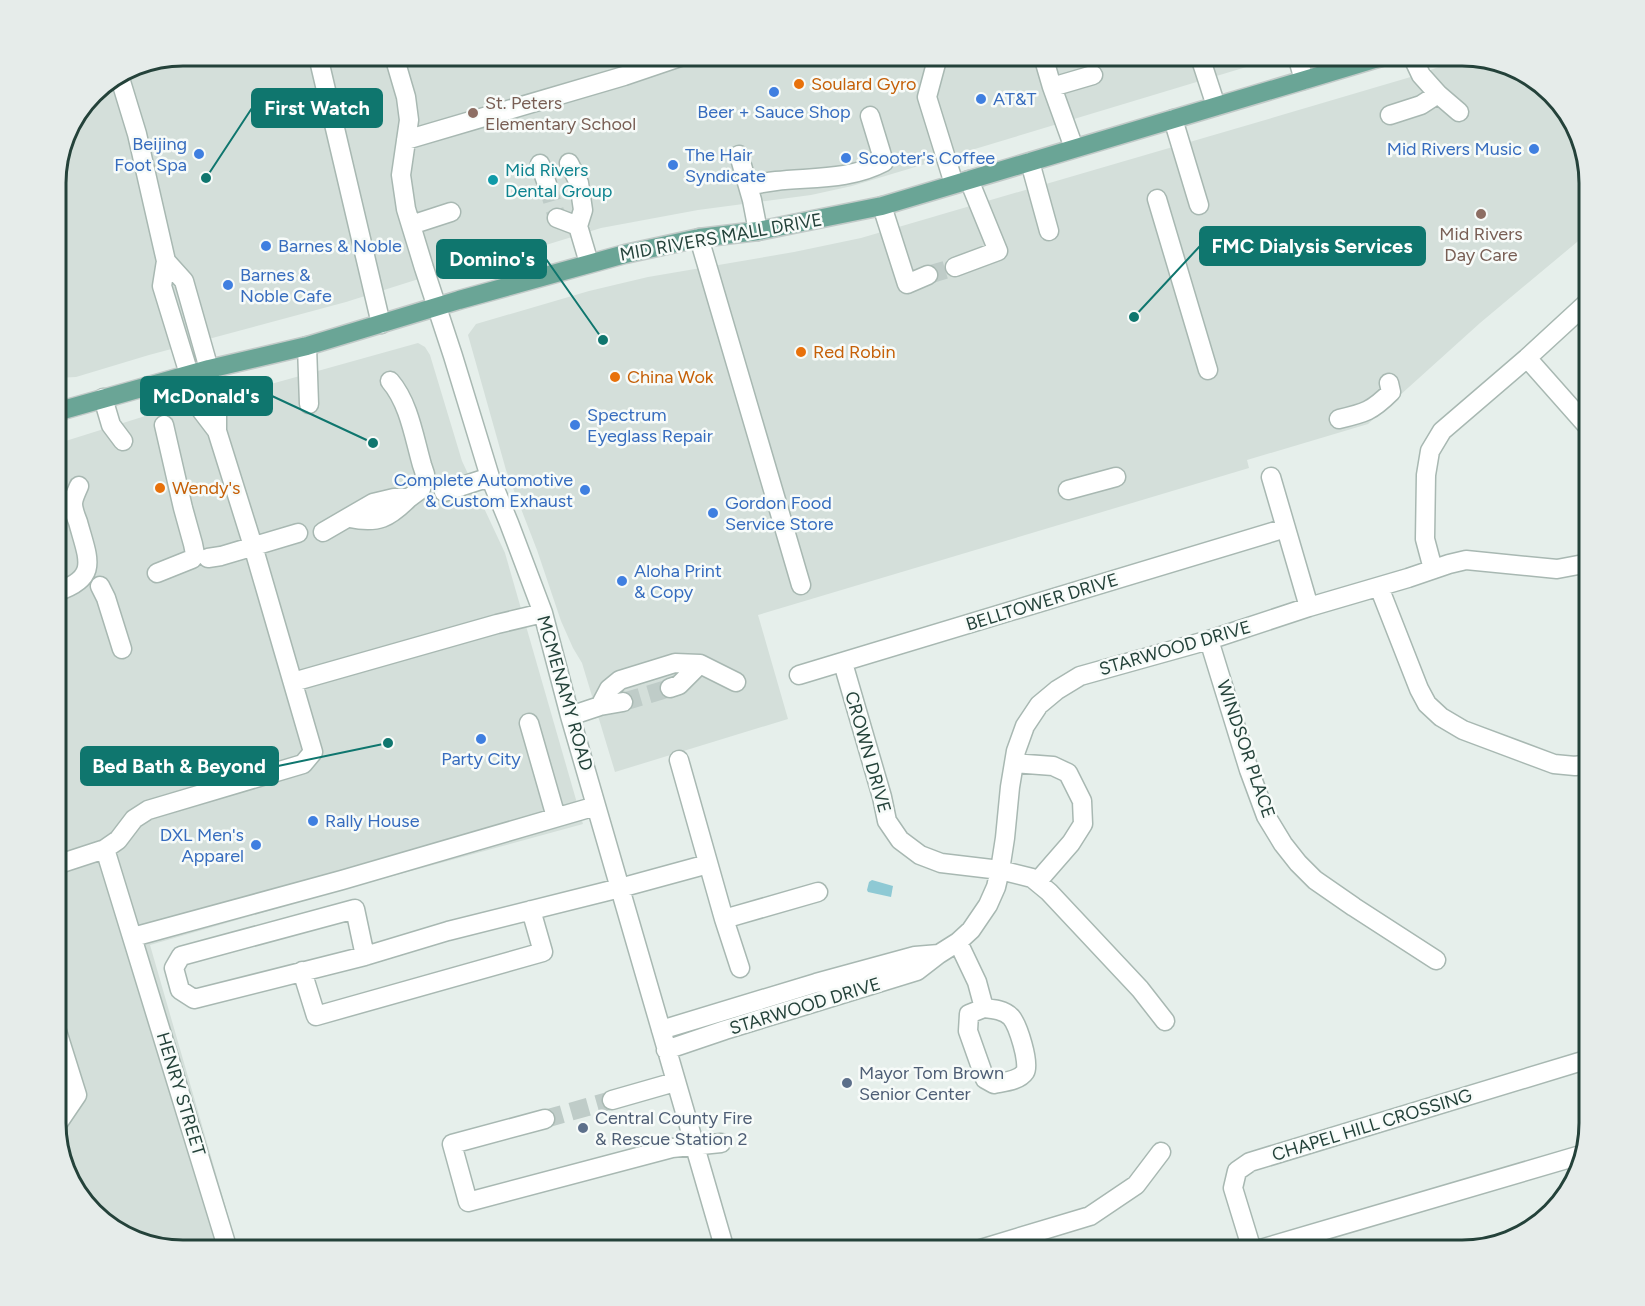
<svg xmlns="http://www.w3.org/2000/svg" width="1645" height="1306" viewBox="0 0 1645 1306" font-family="Figtree,sans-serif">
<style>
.built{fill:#d4dfda}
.water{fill:#8ec9d4}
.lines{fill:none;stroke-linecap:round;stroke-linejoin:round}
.minor-tunnel{stroke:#bfccc8;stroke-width:18;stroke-dasharray:18 9;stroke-linecap:butt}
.minor-casing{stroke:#a8b8b2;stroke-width:21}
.major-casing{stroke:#c2cac8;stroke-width:21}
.minor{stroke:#fff;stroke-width:18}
.major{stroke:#6aa596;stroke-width:18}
.food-dot{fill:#e8710a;stroke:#f7fbf9;stroke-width:2}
.shop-dot{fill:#3f7fe0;stroke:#f7fbf9;stroke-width:2}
.education-dot{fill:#8d6e63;stroke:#f7fbf9;stroke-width:2}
.culture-dot{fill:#0f9aa8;stroke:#f7fbf9;stroke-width:2}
.service-dot{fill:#5c6f8a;stroke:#f7fbf9;stroke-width:2}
.labels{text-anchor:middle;stroke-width:5;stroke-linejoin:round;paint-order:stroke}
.food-label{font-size:18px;fill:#c56008;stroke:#f7fbf9;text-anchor:start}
.shop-label{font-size:18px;fill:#366cbe;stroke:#f7fbf9;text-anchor:start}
.education-label{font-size:18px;fill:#785e54;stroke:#f7fbf9;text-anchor:start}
.culture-label{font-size:18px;fill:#0d838f;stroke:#f7fbf9;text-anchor:start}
.street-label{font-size:18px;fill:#24423a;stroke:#f7fbf9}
.service-label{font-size:18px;fill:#4e5e75;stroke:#f7fbf9;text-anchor:start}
.rim{fill:none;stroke:#24423a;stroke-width:3}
.leader{fill:none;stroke:#0f766e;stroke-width:2}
.callout-dot{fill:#0f766e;stroke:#f7fbf9;stroke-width:2}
.callout{fill:#0f766e;stroke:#0f766e;stroke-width:2}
.callout-label{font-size:20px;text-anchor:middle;font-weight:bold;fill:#fff}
</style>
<rect width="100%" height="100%" fill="#e6efeb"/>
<path class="built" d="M183 56H1283L852 186 811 195 698 210 601 228 494 261 425 277 346 302 149 355 76 377 56 378V175L69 127 99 87 135 65Z
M1472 57 1503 62 1546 87 1576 127 1589 183V232L1480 323 1368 424 1247 460 1249 468 758 615 788 719 615 772 582 663 573 648 561 621 537 550 506 470 468 335 476 324 589 291 648 277 794 252 861 238 1275 117 1414 76 1452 62Z
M418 343 425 347 430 355 462 461 505 553 583 824 334 892 150 945 238 1250H183L135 1241 99 1219 69 1179 56 1131V444L158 412 246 391Z"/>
<path class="water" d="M872 880 893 886 891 897 868 892 867 890 869 882Z"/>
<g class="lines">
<path class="minor-tunnel" d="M547 184 557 218
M928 275 955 267
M623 702 670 688
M545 1119 612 1100"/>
<g class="minor-casing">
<path id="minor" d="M318 56 381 324
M394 56 406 97 409 120 401 175 406 209 424 268 453 356 490 477 509 523 543 613 570 716 725 1250
M938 56 927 97 954 184
M1043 56 1052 87
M1297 56 1304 80
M1412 56 1421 75 1438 94 1459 112
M1201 60 1216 106
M119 75 137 134 166 261 162 286 189 374 201 410 217 431
M1390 115 1421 105 1438 94
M1173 119 1199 205
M406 140 624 76 683 56
M1074 148 1052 87 1093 75
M739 155 752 200 758 231
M1030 162 1049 231
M569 163 579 183 583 210 578 226 589 263
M540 164 547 184
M748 186C757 184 767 182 776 181 813 177 850 180 884 162L870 116
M1157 199 1208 370
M882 206 907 284 928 275
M557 218 578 226
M411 225 451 212
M699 238 801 585
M955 267 998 251 969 180
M307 346 309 404
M1527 358 1589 428
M103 398 111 425 123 441
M1339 419C1365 413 1372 411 1391 392L1389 383
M1271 477 1309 607
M1068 490 1116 477
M444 492 490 477
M350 518C378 524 389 518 409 498
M323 532 373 503 394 498H409L421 489 425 474 422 465C414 437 409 403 390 381
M208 558 221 556 298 533
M1433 569 1425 539 1426 475 1430 451 1442 431 1527 358 1589 301
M157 573 192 559 195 554 193 544 183 508 164 425
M100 586 106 598 122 649
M1379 587 1419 689 1427 704 1441 717 1463 730 1554 764 1575 766 1589 764
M56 592C100 578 88 559 78 522 76 517 73 509 73 504 73 498 77 491 79 486
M1209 640 1249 770 1266 816 1283 844 1298 863 1315 880 1354 907 1436 960
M843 663 882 797 887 821 900 840 920 855 941 863 1000 870 1032 878 1049 892 1140 989 1165 1021
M799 675 1286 528
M293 682 497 624 543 613
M670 688 679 685 700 664
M600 706 623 702
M570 716 600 706 609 689 620 680 675 663 700 664 736 682
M529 723 556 817
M679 760 724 919 740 968
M1014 763 1053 766 1068 773 1082 801 1083 824 1071 843 1037 882
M105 849 228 1250
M56 865 105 849 118 840 134 819 148 810 303 764 313 752 253 546 217 431V407L209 369 184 281 166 261
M724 919 818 892
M133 937 342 880 596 806
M958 942 977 982 984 1008
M365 956 355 909 181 956 174 968 180 990 194 999 365 956 448 931 620 888 708 864
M302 971 316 1016 543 952 531 910
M984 1008C994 1009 1004 1010 1011 1017 1018 1025 1030 1063 1025 1072 1019 1081 1003 1082 994 1084L985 1079 968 1031 969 1014Z
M661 1030 816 983 915 956 939 954
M666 1050 725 1030 917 971 939 954 958 942 971 930 988 905 996 887 1000 870 1005 838 1010 787 1016 751 1025 726 1039 705 1057 690 1080 676 1209 640 1309 607 1408 578 1449 564 1466 560 1557 569 1589 563
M612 1100 675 1082
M545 1119 452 1144 468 1202 672 1148 721 1143
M56 1126 77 1095 56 1028
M977 1250 1090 1216 1136 1185 1161 1152
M1252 1250 1233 1188 1237 1171 1250 1162 1589 1059
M1257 1250 1584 1154"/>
</g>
<g class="major-casing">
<path id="major" d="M56 412 209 369 307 346 459 300 625 254 699 238 758 231 882 206 1385 56"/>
</g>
<use href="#minor" class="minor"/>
<use href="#major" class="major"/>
</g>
<g class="food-dot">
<circle cx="799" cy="84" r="6"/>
<circle cx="801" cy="352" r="6"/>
<circle cx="615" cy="377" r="6"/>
<circle cx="160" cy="488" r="6"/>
</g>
<g class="shop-dot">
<circle cx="774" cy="92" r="6"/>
<circle cx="981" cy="99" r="6"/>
<circle cx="1534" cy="149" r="6"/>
<circle cx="199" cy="154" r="6"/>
<circle cx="846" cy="158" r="6"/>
<circle cx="673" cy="165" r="6"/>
<circle cx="266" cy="246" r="6"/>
<circle cx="228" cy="285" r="6"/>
<circle cx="575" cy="425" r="6"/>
<circle cx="585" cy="490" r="6"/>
<circle cx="713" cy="513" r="6"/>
<circle cx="622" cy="581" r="6"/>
<circle cx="481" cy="739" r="6"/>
<circle cx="313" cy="821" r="6"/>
<circle cx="256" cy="845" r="6"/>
</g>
<g class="education-dot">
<circle cx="473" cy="113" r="6"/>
<circle cx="1481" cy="214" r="6"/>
</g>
<circle class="culture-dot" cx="493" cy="180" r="6"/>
<g class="service-dot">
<circle cx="847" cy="1083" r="6"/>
<circle cx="583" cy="1128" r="6"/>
</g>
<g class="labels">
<g class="food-label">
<text x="811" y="90">Soulard Gyro</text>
<text x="813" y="358">Red Robin</text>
<text x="627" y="383">China Wok</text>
<text x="172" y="494">Wendy's</text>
</g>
<g class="shop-label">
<text x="993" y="105">AT&amp;T</text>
<text x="774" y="118" text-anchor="middle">Beer + Sauce Shop</text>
<text x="187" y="150" text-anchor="end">Beijing<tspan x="187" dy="21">Foot Spa</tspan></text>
<text x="1522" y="155" text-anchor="end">Mid Rivers Music</text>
<text x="685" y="161">The Hair<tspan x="685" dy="21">Syndicate</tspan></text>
<text x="858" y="164">Scooter's Coffee</text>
<text x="278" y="252">Barnes &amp; Noble</text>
<text x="240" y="281">Barnes &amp;<tspan x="240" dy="21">Noble Cafe</tspan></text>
<text x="587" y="421">Spectrum<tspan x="587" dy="21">Eyeglass Repair</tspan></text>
<text x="573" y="486" text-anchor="end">Complete Automotive<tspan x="573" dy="21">&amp; Custom Exhaust</tspan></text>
<text x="725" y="509">Gordon Food<tspan x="725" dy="21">Service Store</tspan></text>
<text x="634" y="577">Aloha Print<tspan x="634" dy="21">&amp; Copy</tspan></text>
<text x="481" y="765" text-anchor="middle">Party City</text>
<text x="325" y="827">Rally House</text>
<text x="244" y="841" text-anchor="end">DXL Men's<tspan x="244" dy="21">Apparel</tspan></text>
</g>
<g class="education-label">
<text x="485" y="109">St. Peters<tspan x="485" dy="21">Elementary School</tspan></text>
<text x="1481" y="240" text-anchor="middle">Mid Rivers<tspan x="1481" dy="21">Day Care</tspan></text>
</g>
<g class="culture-label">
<text x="505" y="176">Mid Rivers<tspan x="505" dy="21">Dental Group</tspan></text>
</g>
<g class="street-label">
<text transform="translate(721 237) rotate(-10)" y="6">MID RIVERS MALL DRIVE</text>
<text transform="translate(1042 602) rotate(-17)" y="6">BELLTOWER DRIVE</text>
<text transform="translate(1175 648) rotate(-16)" y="6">STARWOOD DRIVE</text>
<text transform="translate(565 693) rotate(74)" y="6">MCMENAMY ROAD</text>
<text transform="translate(1246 749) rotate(71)" y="6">WINDSOR PLACE</text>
<text transform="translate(868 752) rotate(74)" y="6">CROWN DRIVE</text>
<text transform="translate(805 1006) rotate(-17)" y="6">STARWOOD DRIVE</text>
<text transform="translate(181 1094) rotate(73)" y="6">HENRY STREET</text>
<text transform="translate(1372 1125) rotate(-17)" y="6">CHAPEL HILL CROSSING</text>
</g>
<g class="service-label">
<text x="859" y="1079">Mayor Tom Brown<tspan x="859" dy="21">Senior Center</tspan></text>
<text x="595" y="1124">Central County Fire<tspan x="595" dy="21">&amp; Rescue Station 2</tspan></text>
</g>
</g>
<path d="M0 0H1645V1306H0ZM183 66H1462A117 117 0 0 1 1579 183V1123A117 117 0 0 1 1462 1240H183A117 117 0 0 1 66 1123V183A117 117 0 0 1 183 66Z" fill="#e6ecea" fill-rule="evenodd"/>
<path class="rim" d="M183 66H1462A117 117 0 0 1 1579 183V1123A117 117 0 0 1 1462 1240H183A117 117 0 0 1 66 1123V183A117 117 0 0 1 183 66Z"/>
<path class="leader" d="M206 178L252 108M1134 317L1200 246M603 340L546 259M373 443L272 396M388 743L278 766"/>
<g class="callout-dot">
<circle cx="206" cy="178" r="6"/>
<circle cx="1134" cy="317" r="6"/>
<circle cx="603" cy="340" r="6"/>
<circle cx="373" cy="443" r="6"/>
<circle cx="388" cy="743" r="6"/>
</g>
<g class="callout">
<rect x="252" y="89" width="130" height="38" rx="6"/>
<rect x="1200" y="227" width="225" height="38" rx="6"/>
<rect x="437" y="240" width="109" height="38" rx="6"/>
<rect x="141" y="377" width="131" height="38" rx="6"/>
<rect x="81" y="747" width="197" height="38" rx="6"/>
</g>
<g class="callout-label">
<text x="317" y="115">First Watch</text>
<text x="1312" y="253">FMC Dialysis Services</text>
<text x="492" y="266">Domino's</text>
<text x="206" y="403">McDonald's</text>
<text x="179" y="773">Bed Bath &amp; Beyond</text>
</g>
</svg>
